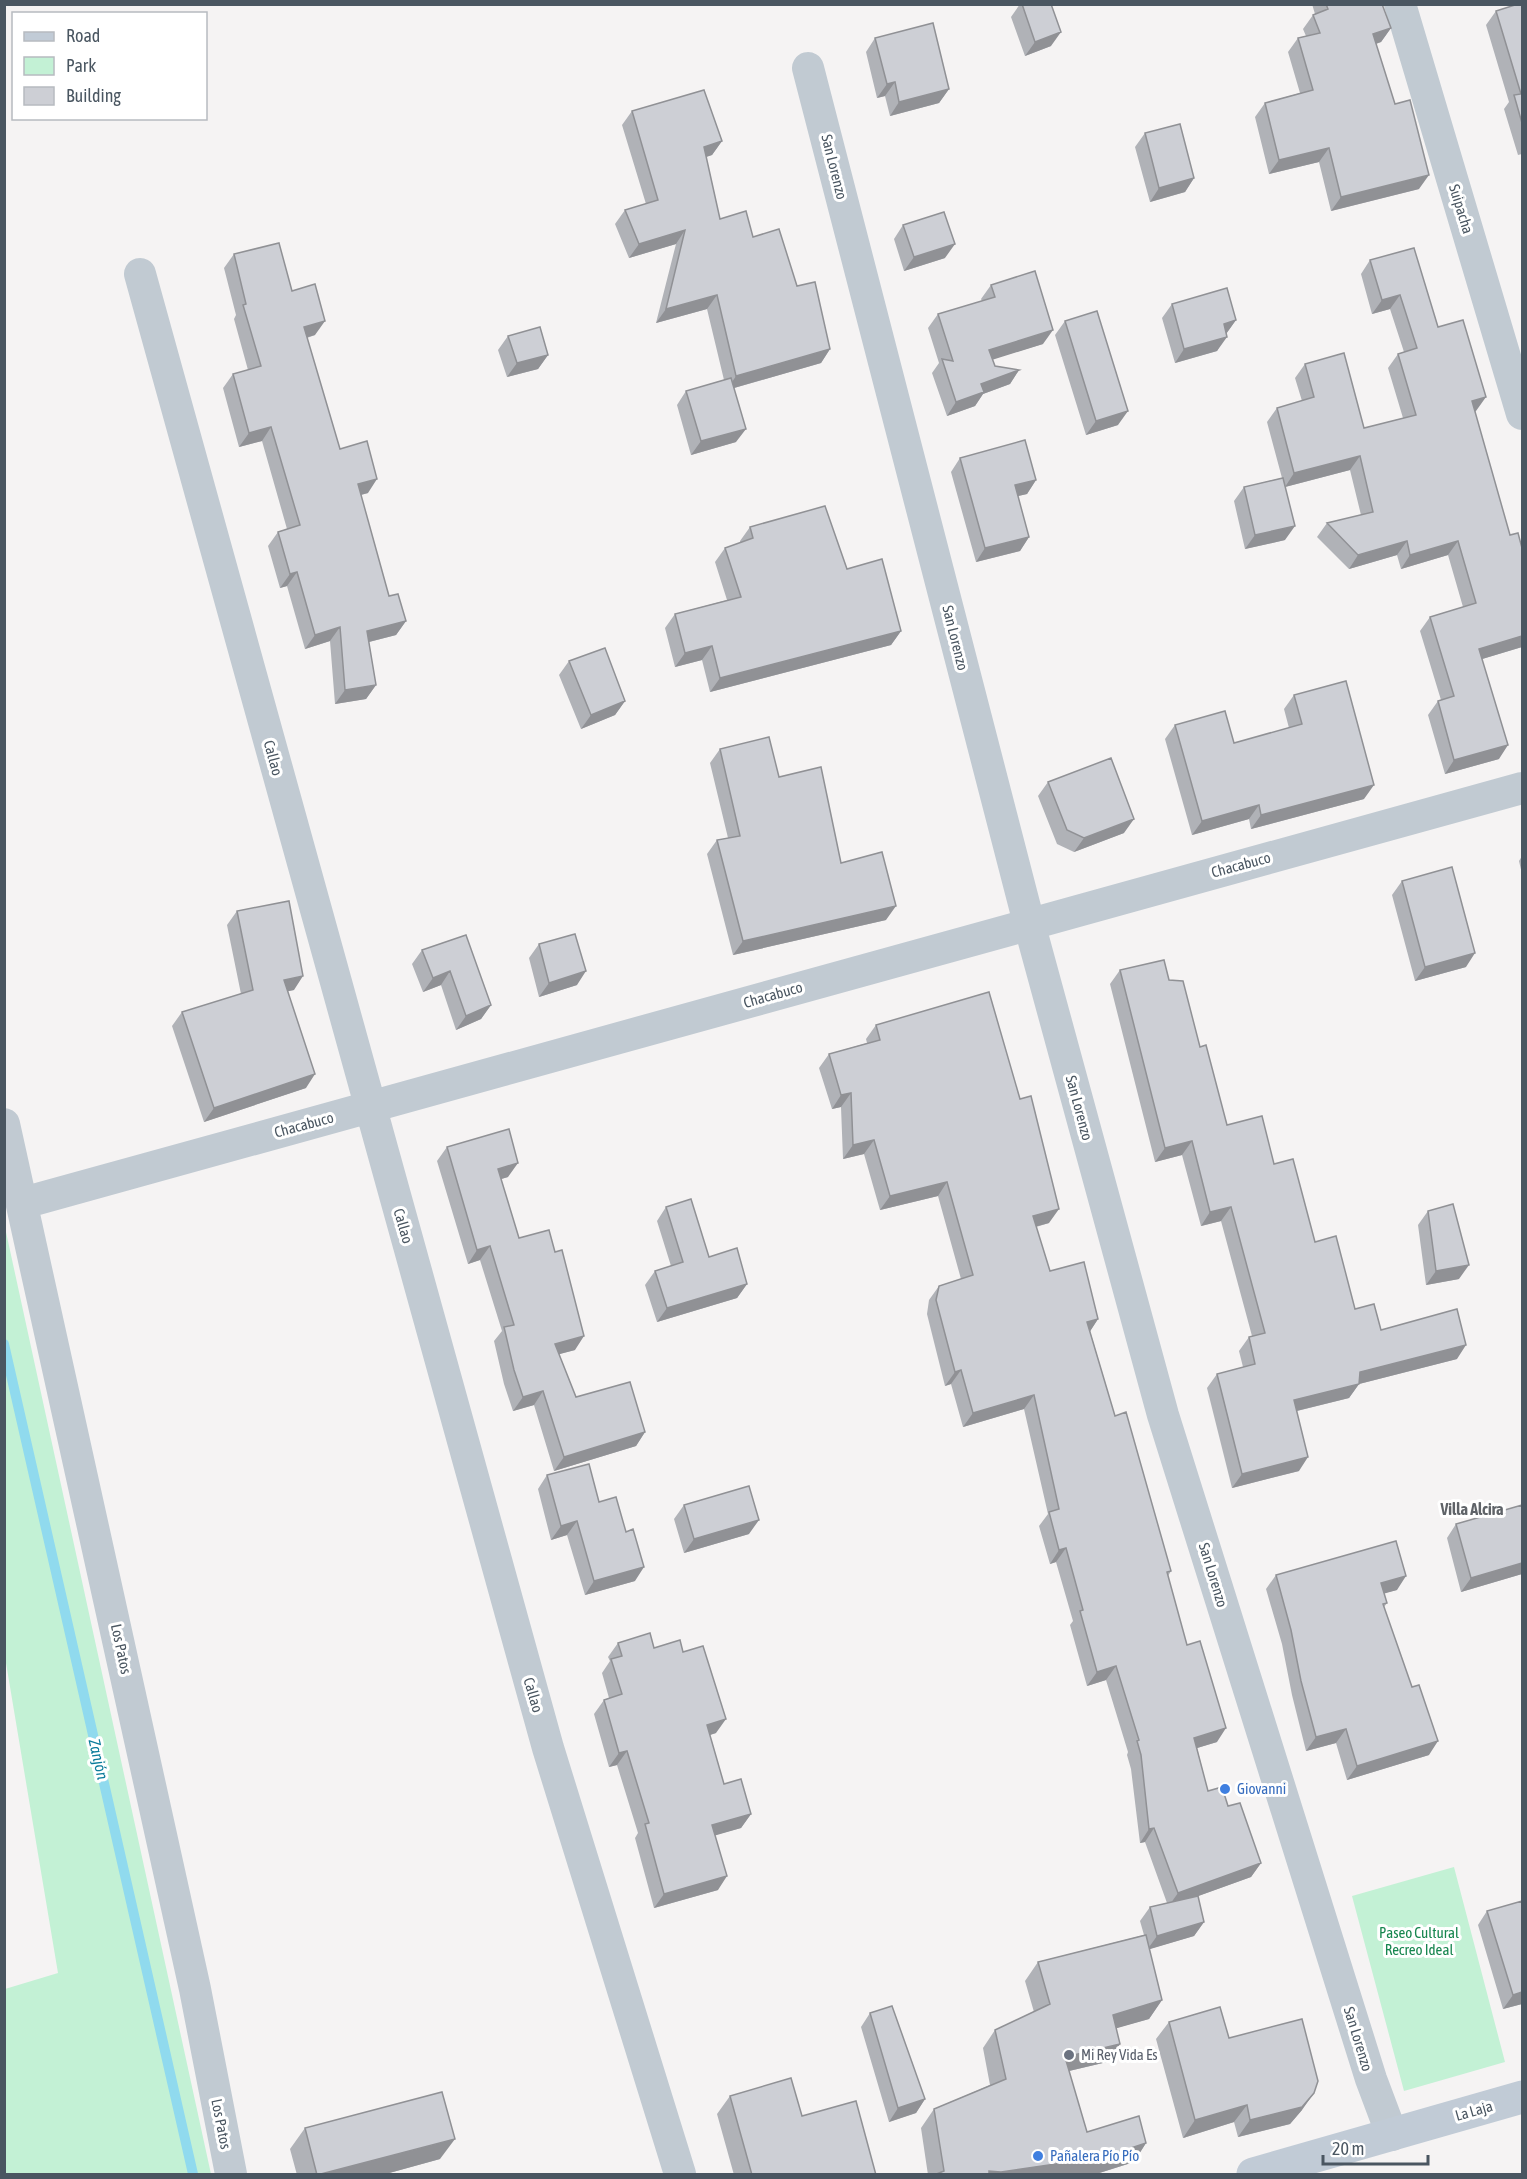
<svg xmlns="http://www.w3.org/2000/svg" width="1527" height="2179" viewBox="0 0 1527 2179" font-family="'Asap Condensed',sans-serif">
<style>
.green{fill:#c3f1d5}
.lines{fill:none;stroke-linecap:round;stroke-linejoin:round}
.stream{stroke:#90daee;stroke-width:10}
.minor{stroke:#c1cad2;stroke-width:32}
.secondary{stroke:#c1cbd6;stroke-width:33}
.wall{fill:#b0b2b7}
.shaded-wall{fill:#909195}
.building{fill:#cdcfd5;stroke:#909195;stroke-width:1.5}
.shop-dot{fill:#3f7fe0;stroke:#fff;stroke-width:2}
.worship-dot{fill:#6b7280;stroke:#fff;stroke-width:2}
.labels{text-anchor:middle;stroke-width:6;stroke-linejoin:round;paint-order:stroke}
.street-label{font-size:15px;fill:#4a5661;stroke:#fff}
.shop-label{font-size:15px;fill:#366cbe;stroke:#fff;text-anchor:start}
.park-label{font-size:15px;fill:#17864f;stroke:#fff}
.worship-label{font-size:15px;fill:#5b616d;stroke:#fff;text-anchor:start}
.neighbourhood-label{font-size:16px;font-weight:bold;fill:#5f6368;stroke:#fff}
.water-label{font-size:16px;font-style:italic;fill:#0c7c9b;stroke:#fff}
</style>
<rect width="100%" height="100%" fill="#f5f3f3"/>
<path class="green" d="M5 1225 6 1232 211 2174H5V1989L58 1973 5 1657Z
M1454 1867 1505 2062 1404 2091 1352 1896Z"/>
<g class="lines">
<path class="stream" d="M4 1344 193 2174"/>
<path class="minor" d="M1400 4 1522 414
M808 68 1029 923 1163 1415 1371 2079 1392 2135
M140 274 548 1748 680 2174
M4 1124 195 1989 231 2174
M23 1203 1522 788"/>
<path class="secondary" d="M1253 2174 1522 2097"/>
</g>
<path class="wall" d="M1020 4H1051V46L1025 56 1011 17Z
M1312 4H1382L1391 28 1381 42 1376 44 1419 189 1331 211 1319 162 1269 174 1255 117 1265 103 1300 93 1288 52 1298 38 1306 36 1303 29 1313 15 1315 14Z
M1522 4V154L1518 155 1504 109 1509 102 1486 25 1496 11Z
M875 38 949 89 939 103 890 116 885 96 877 98 866 52Z
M632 111 722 141 712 155 706 157 720 219 753 237 797 286 830 349 821 363 734 388 736 442 691 455 677 405 686 391 724 380 707 309 656 323 676 244 629 258 615 224 625 210 646 204 622 125Z
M1145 133 1194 178 1185 192 1150 202 1135 147Z
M903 225 945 258 904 271 894 239Z
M234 254 292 291 315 335 307 338 340 449 368 493 361 495 389 596 406 621 396 635 369 642 376 685 366 699 335 704 330 641 305 649 287 586 280 588 268 546 278 532 287 529 262 441 239 447 223 388 233 374 248 370 234 319 236 315 224 268Z
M1370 260 1438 327 1476 411 1475 412 1522 647 1482 659 1499 759 1445 774 1428 715 1438 701 1441 700 1420 631 1430 617 1463 607 1448 555 1401 569 1397 555 1349 569 1317 537 1327 523 1361 515 1350 470 1285 487V540L1245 549 1234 501 1244 487 1282 478 1267 422 1277 408 1302 401 1295 378 1305 364 1364 428 1403 418 1388 368 1398 354 1404 352 1390 309 1372 314 1361 274Z
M991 285 1043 344 992 359 995 366 1019 370 1010 384 983 394 975 406 947 416 932 373 939 363 928 328 938 314 982 301 981 299Z
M1172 304 1236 320 1226 334 1217 351 1175 363 1162 318Z
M1065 321 1118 425 1086 435 1055 335Z
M508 336 548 355 538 369 507 377 498 350Z
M960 458 1036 480 1027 494 1018 496 1029 537 1020 551 976 562 951 472Z
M750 527 847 569 901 631 891 645 710 692 702 660 675 667 665 628 675 614 727 600 715 562 725 548 740 543V541Z
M569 661 625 701 615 715 581 729 559 675Z
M1294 695 1364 799 1251 829 1249 819 1192 835 1165 739 1175 725 1234 743 1289 728 1284 709Z
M720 749 779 777 841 863 886 920 733 955 707 854 717 840 728 838 710 763Z
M1048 782 1124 833 1074 852 1057 844 1038 796Z
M1522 856V874L1519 861Z
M1402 881 1466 967 1415 981 1392 895Z
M237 911 294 990 288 991 306 1088 204 1122 172 1026 182 1012 241 994 227 925Z
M466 935 491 1005 481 1019 456 1030 441 985 423 992 412 964 422 950Z
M539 944 577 985 539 997 529 958Z
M1120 970 1169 980 1200 1047 1227 1125 1274 1164 1315 1242 1355 1309 1381 1330 1457 1359 1359 1384 1349 1398 1297 1411 1299 1471 1232 1488 1207 1388 1217 1374 1243 1367 1239 1351 1249 1337 1252 1336 1221 1221 1201 1226 1182 1155 1155 1162 1110 984Z
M876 1025 1049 1223 1036 1227 1050 1271 1098 1319 1090 1331 1115 1416 1171 1571 1168 1576 1187 1645 1217 1742 1197 1748 1208 1791 1228 1806 1261 1863 1251 1877 1198 1896 1204 1922 1194 1936 1149 1949 1162 2000 1149 2019 1116 2028 1120 2044 1107 2062 1069 2071 1087 2132 1146 2143 1134 2162 1093 2175H928L921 2128 934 2109 990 2085 983 2048 995 2030 1034 2012 1025 1981 1038 1962 1144 1935 1140 1921 1150 1907 1167 1903 1145 1842 1140 1843 1131 1769 1127 1755 1128 1752 1106 1680 1087 1686 1070 1625 1073 1621 1056 1562 1050 1564 1039 1526 1048 1514 1024 1409 963 1427 951 1384 945 1386 927 1314 929 1300 939 1286 961 1279 938 1196 880 1210 864 1154 843 1159 841 1107 832 1109 819 1068 829 1054 867 1043 866 1039Z
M447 1147 508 1177 501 1179 519 1238 575 1350 559 1354 576 1397 645 1432 636 1446 554 1471 534 1405 513 1411 504 1384 494 1341 502 1331 480 1260 468 1264 437 1161Z
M666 1207 709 1257 747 1284 737 1298 657 1322 645 1285 655 1271 671 1266 657 1221Z
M1428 1211 1459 1279 1426 1285 1418 1225Z
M547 1475 599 1502 635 1581 585 1595 567 1535 551 1540 538 1489Z
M684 1505 749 1534 684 1553 674 1519Z
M1522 1505V1574L1461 1592 1447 1538 1456 1524Z
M1276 1575 1397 1590 1384 1593 1387 1603 1384 1607 1429 1755 1347 1780 1336 1743 1306 1751 1292 1695 1282 1644 1266 1589Z
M618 1643 683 1652 716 1733 710 1735 724 1784 751 1814 741 1828 715 1835 718 1890 654 1908 635 1838 638 1833 617 1765 609 1767 594 1714 604 1700 609 1698 602 1673 610 1661 608 1657Z
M1487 1911 1522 2004 1503 2009 1478 1925Z
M870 2013 925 2099 916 2113 889 2122 861 2027Z
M1169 2022 1229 2038 1302 2110 1290 2124 1238 2137 1234 2122 1183 2138 1156 2039Z
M730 2096 802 2116 876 2175H734L717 2114Z
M305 2128 440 2159 382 2175H297L290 2149Z"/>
<path class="shaded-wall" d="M1391 28 1381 42 1363 48 1373 34Z
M1061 32 1051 46 1025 56 1035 42Z
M895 82 885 96 877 98 887 84Z
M949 89 939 103 890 116 899 102Z
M722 141 712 155 694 161 704 147Z
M1329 148 1319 162 1269 174 1279 160Z
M1429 175 1419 189 1331 211 1341 197Z
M1194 178 1185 192 1150 202 1159 188Z
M685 230 676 244 629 258 639 244Z
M955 244 945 258 904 271 914 257Z
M717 295 707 309 656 323 666 309Z
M1400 295 1390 309 1372 314 1382 300Z
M1236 320 1226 334 1224 324Z
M325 321 315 335 294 341 304 327Z
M1053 330 1043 344 979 364 989 350Z
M1227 337 1217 351 1175 363 1184 349Z
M830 349 821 363 727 390 736 376Z
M548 355 538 369 507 377 517 363Z
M1019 370 1010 384 983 394 975 406 947 416 956 402 981 384Z
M1486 397 1476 411 1462 415 1472 401Z
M1128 411 1118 425 1086 435 1096 421Z
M271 427 262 441 239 447 249 433Z
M746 429 736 442 691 455 701 441Z
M1360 456 1350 470 1285 487 1294 473Z
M377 479 368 493 348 498 358 484Z
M1036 480 1027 494 1005 499 1015 485Z
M1295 526 1285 540 1245 549 1255 535Z
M1029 537 1020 551 976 562 985 548Z
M1407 541 1397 555 1349 569 1358 555Z
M1458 541 1448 555 1401 569 1410 555Z
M297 572 287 586 280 588 290 574Z
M406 621 396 635 357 645 367 631Z
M340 627 330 641 305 649 315 635Z
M901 631 891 645 710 692 720 678Z
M1522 636V647L1469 663 1479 649Z
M712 646 702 660 675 667 685 653Z
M376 685 366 699 335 704 345 690Z
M625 701 615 715 581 729 591 715Z
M1508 745 1499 759 1445 774 1454 760Z
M1374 785 1364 799 1251 829 1261 815Z
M1259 805 1249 819 1192 835 1202 821Z
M1134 819 1124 833 1074 852 1084 838Z
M896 906 886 920 733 955 743 941Z
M1475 953 1466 967 1415 981 1425 967Z
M450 971 441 985 423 992 433 978Z
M586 971 577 985 539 997 549 983Z
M303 976 294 990 274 994 284 980Z
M491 1005 481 1019 456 1030 466 1016Z
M315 1074 306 1088 204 1122 214 1108Z
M851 1093 841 1107 832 1109 841 1095Z
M874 1140 864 1154 843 1159 853 1145Z
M1192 1141 1182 1155 1155 1162 1165 1148Z
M518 1163 508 1177 488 1183 498 1169Z
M947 1182 938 1196 880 1210 890 1196Z
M1231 1207 1221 1221 1201 1226 1210 1212Z
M1059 1209 1049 1223 1023 1230 1033 1216Z
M490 1246 480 1260 468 1264 477 1250Z
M1469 1265 1459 1279 1426 1285 1436 1271Z
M747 1284 737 1298 657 1322 667 1308Z
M1098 1319 1089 1333 1087 1322Z
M584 1336 575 1350 545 1358 555 1344Z
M1466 1345 1457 1359 1359 1384 1349 1398 1284 1414 1294 1400 1360 1372Z
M961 1370 951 1384 945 1386 955 1372Z
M543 1391 534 1405 513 1411 523 1397Z
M1034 1395 1024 1409 963 1427 973 1413Z
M645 1432 636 1446 554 1471 564 1457Z
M1308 1457 1299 1471 1232 1488 1242 1474Z
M759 1520 749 1534 684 1553 694 1539Z
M577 1521 567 1535 551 1540 561 1526Z
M1066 1548 1056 1562 1050 1564 1059 1550Z
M1522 1563V1574L1461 1592 1471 1578Z
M644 1567 635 1581 585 1595 594 1581Z
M1406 1576 1397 1590 1372 1597 1381 1583Z
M1116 1666 1106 1680 1087 1686 1097 1672Z
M726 1719 716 1733 697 1739 707 1725Z
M1226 1728 1217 1742 1184 1752 1194 1738Z
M1346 1729 1336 1743 1306 1751 1316 1737Z
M1438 1741 1429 1755 1347 1780 1357 1766Z
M627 1751 617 1765 609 1767 619 1753Z
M751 1814 741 1828 703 1839 712 1825Z
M1154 1828 1145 1842 1140 1843 1149 1829Z
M1261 1863 1251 1877 1168 1907 1178 1893Z
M727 1876 718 1890 654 1908 664 1894Z
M1204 1922 1194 1936 1147 1950 1157 1936Z
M1522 1992V2004L1503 2009 1513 1995Z
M1162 2000 1149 2019 1100 2033 1113 2015Z
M1120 2044 1107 2062 1052 2075 1065 2057Z
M1314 2093 1302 2110 1290 2124 1238 2137 1250 2120Z
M925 2099 916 2113 889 2122 898 2108Z
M1247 2105 1234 2122 1183 2138 1195 2120Z
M455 2139 440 2159 382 2175H318Z
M1146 2143 1134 2162 1093 2175H986L989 2171Z"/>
<path class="building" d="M1022 4H1051L1061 32 1035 42Z
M1326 4H1382L1391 28 1373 34 1395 104 1410 100 1429 175 1341 197 1329 148 1279 160 1265 103 1313 90 1298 38 1320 33 1313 15 1328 9Z
M1518 4H1522V123L1514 95 1521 94 1496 11Z
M933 23 949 89 899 102 895 82 887 84 875 38Z
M704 90 722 141 704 147 720 219 746 211 753 237 779 229 797 286 815 282 830 349 736 376 717 295 666 309 685 230 639 244 625 210 658 200 632 111Z
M1180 124 1194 178 1159 188 1145 133Z
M944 212 955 244 914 257 903 225Z
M279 243 292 291 315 284 325 321 304 327 340 449 367 441 377 479 358 484 389 596 398 594 406 621 367 631 376 685 345 690 340 627 315 635 297 572 290 574 278 532 300 525 271 427 249 433 233 374 261 366 243 305 246 304 234 254Z
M1414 248 1438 327 1463 320 1486 397 1472 401 1510 535 1518 533 1522 548V636L1479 649 1508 745 1454 760 1438 701 1454 696 1430 617 1476 603 1458 541 1410 555 1407 541 1358 555 1327 523 1373 512 1360 456 1294 473 1277 408 1314 397 1305 364 1344 353 1364 428 1416 415 1398 354 1417 348 1400 295 1382 300 1370 260Z
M1035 271 1053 330 989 350 995 366 1019 370 981 384 984 392 956 402 942 359 953 361 938 314 995 297 991 285Z
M1227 288 1236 320 1224 324 1227 337 1184 349 1172 304Z
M1097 311 1128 411 1096 421 1065 321Z
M540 327 548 355 517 363 508 336Z
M731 378 746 429 701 441 686 391Z
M1025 440 1036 480 1015 485 1029 537 985 548 960 458Z
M1283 478 1295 526 1255 535 1244 487Z
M825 506 847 569 882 559 901 631 720 678 712 646 685 653 675 614 741 597 725 548 753 538 750 527Z
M605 648 625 701 591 715 569 661Z
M1346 681 1374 785 1261 815 1259 805 1202 821 1175 725 1225 711 1234 743 1302 724 1294 695Z
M769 737 779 777 821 767 841 863 882 852 896 906 743 941 717 840 740 836 720 749Z
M1111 758 1134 819 1084 838 1067 830 1048 782Z
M1452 867 1475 953 1425 967 1402 881Z
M289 901 303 976 284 980 315 1074 214 1108 182 1012 253 990 237 911Z
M575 934 586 971 549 983 539 944Z
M466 935 491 1005 466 1016 450 971 433 978 422 950Z
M1164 960 1169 980 1183 981 1200 1047 1206 1045 1227 1125 1262 1116 1274 1164 1293 1159 1315 1242 1336 1236 1355 1309 1374 1304 1381 1330 1457 1309 1466 1345 1360 1372 1359 1384 1294 1400 1308 1457 1242 1474 1217 1374 1255 1364 1249 1337 1265 1333 1231 1207 1210 1212 1192 1141 1165 1148 1120 970Z
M989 992 1020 1099 1031 1096 1059 1209 1033 1216 1050 1271 1084 1262 1098 1319 1087 1322 1115 1416 1126 1412 1171 1571 1167 1572 1187 1645 1200 1641 1226 1728 1194 1738 1208 1791 1222 1787 1228 1806 1240 1803 1261 1863 1178 1893 1154 1828 1149 1829 1141 1755 1137 1741 1139 1740 1116 1666 1097 1672 1080 1611 1083 1610 1066 1548 1059 1550 1049 1512 1059 1509 1034 1395 973 1413 961 1370 955 1372 936 1300 939 1286 973 1275 947 1182 890 1196 874 1140 853 1145 851 1093 841 1095 829 1054 880 1040 876 1025Z
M509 1129 518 1163 498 1169 519 1238 549 1230 555 1252 562 1250 584 1336 555 1344 576 1397 630 1382 645 1432 564 1457 543 1391 523 1397 514 1370 504 1327 514 1325 490 1246 477 1250 447 1147Z
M691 1199 709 1257 737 1248 747 1284 667 1308 655 1271 683 1262 666 1207Z
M1453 1204 1469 1265 1436 1271 1428 1211Z
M589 1464 599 1502 616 1497 626 1532 633 1529 644 1567 594 1581 577 1521 561 1526 547 1475Z
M749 1486 759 1520 694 1539 684 1505Z
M1522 1505V1563L1471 1578 1456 1524Z
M1396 1541 1406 1576 1381 1583 1387 1603 1383 1604 1412 1687 1419 1685 1438 1741 1357 1766 1346 1729 1316 1737 1301 1681 1291 1630 1276 1575Z
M650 1633 654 1648 680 1640 683 1652 703 1646 726 1719 707 1725 724 1784 741 1779 751 1814 712 1825 727 1876 664 1894 645 1824 649 1823 627 1751 619 1753 604 1700 622 1694 611 1659 622 1656 618 1643Z
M1198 1896 1204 1922 1157 1936 1150 1907Z
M1522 1901V1992L1513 1995 1487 1911Z
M1146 1935 1162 2000 1113 2015 1120 2044 1065 2057 1087 2132 1139 2116 1146 2143 1104 2157 1001 2172 989 2171V2175H934L944 2171 934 2109 1006 2079 995 2030 1050 2004 1038 1962Z
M892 2006 925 2099 898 2108 870 2013Z
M1220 2007 1229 2038 1302 2019 1318 2081 1314 2093 1302 2107 1250 2120 1247 2105 1195 2120 1169 2022Z
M791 2078 802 2116 856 2101 876 2175H752L730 2096Z
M442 2092 455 2139 317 2175 305 2128Z"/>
<g class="shop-dot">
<circle cx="1225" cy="1789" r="6"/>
<circle cx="1038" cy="2156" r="6"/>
</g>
<circle class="worship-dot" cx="1069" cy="2055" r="6"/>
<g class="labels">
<g class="street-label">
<text transform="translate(834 167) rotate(76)" y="5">San Lorenzo</text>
<text transform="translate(1461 209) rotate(73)" y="5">Suipacha</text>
<text transform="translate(955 638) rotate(76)" y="5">San Lorenzo</text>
<text transform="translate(273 758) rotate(75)" y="5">Callao</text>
<text transform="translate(1241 865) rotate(-15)" y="5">Chacabuco</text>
<text transform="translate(773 995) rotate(-16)" y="5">Chacabuco</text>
<text transform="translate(1079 1108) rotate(75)" y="5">San Lorenzo</text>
<text transform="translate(304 1125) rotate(-15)" y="5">Chacabuco</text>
<text transform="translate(403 1226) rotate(74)" y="5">Callao</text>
<text transform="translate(1213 1575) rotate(73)" y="5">San Lorenzo</text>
<text transform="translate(121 1649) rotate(78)" y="5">Los Patos</text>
<text transform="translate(533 1695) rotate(74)" y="5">Callao</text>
<text transform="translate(1358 2039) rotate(73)" y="5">San Lorenzo</text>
<text transform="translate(1474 2111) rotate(-16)" y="5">La Laja</text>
<text transform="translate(221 2124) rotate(79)" y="5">Los Patos</text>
</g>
<g class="shop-label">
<text x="1237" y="1794">Giovanni</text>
<text x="1050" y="2161">Pañalera Pío Pío</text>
</g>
<g class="park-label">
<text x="1419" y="1938">Paseo Cultural<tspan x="1419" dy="17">Recreo Ideal</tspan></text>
</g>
<g class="worship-label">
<text x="1081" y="2060">Mi Rey Vida Es</text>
</g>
<g class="neighbourhood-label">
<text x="1472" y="1515">Villa Alcira</text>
</g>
<g class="water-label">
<text transform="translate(99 1759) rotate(77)" y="6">Zanjón</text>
</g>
</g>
<rect width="1527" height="2179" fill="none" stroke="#4a5661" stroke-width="12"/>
<rect x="12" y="12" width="195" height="108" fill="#ffffff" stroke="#b7bbc0" stroke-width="1.5"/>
<rect x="24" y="32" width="30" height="9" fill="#c1cbd6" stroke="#b7bbc0" stroke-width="1.5"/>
<text x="66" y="42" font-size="18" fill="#4a5661">Road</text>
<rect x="24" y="57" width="30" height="18" fill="#c3f1d5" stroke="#b7bbc0" stroke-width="1.5"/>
<text x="66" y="72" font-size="18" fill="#4a5661">Park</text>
<rect x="24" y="87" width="30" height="18" fill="#cdcfd5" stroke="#b7bbc0" stroke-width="1.5"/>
<text x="66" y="102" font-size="18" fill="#4a5661">Building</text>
<path d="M1323 2155v9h105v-9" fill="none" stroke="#4a5661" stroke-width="3"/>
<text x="1332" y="2155" font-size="18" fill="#4a5661" stroke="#ffffff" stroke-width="4.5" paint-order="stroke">20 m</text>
</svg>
